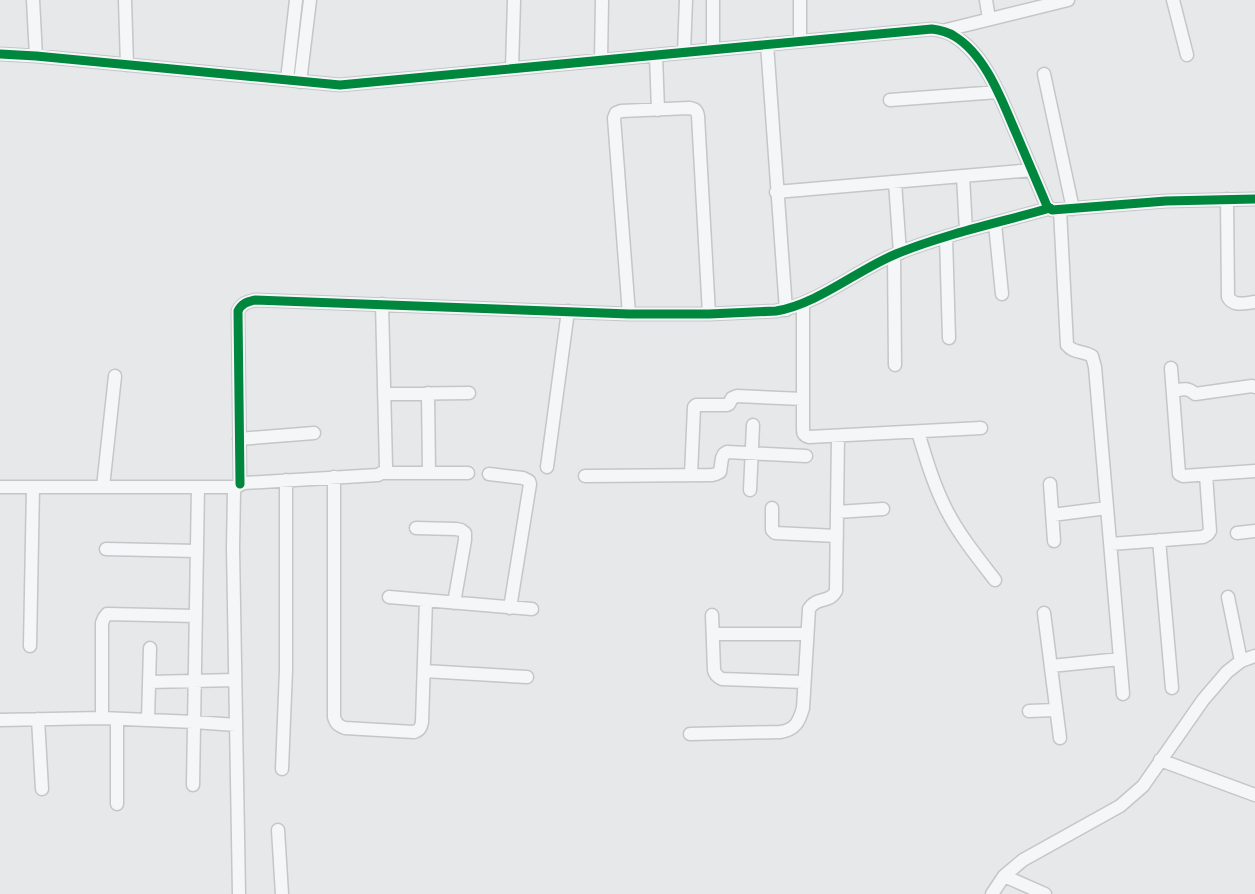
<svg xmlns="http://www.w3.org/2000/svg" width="1255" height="894" viewBox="0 0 1255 894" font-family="Manrope,sans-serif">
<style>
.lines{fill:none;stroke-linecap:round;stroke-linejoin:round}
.minor-casing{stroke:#c4c6c8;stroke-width:15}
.minor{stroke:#f5f6f7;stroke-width:12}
.cycleway-casing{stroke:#f4f6f9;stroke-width:13}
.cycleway{stroke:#00873e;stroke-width:9}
</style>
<rect width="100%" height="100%" fill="#e6e8ea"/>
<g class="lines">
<g class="minor-casing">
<path id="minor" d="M33 0 36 56
M125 0 127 65
M986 0 989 19
M1173 0 1187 55
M942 31 1068 0
M800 41V0
M767 44 786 310
M713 49V0
M684 52 686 0
M0 54 36 56 340 85 932 29C940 30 948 32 954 36 986 55 1002 101 1016 133 1026 157 1037 182 1047 206L1052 210 1166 201 1255 199
M656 55 658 110
M601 60 602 0
M512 68 514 1
M1044 74 1073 209
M287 80 296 0
M300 82 310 0
M890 100 998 92
M963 176 966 231
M895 182 900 253
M776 192 1032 170
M1227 199 1228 297C1233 307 1246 303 1255 302
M1060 210 1067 345C1073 353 1084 351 1092 356L1095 367 1123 694
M995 224 1002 294
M946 237 949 338
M894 255 895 365
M803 303V430C803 434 805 436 809 437L981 428
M629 314 614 118 616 113 621 111 689 108C695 109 697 110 698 116L709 314
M1171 368 1179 474 1183 476 1255 471
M1173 391C1183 389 1188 387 1195 394L1252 386 1255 387
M428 393 429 473
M384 394 469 393
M918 432C926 459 934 486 947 511 960 536 978 558 995 580
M239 439 314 433
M547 467 568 311
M383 473H468
M489 474 523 478 529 481 530 484 510 608
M691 475 694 407 696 405H727L729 404 732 398 737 396 803 399
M585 476 712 475 716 474 720 472 722 458 724 454 727 452 806 456
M334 477V717C336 724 339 726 345 728L414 732C420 730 421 727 422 722L426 600
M240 484 238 311C242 303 247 302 255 300L629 314H709L776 311C818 304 857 270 896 254 945 234 998 223 1050 208
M1050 484 1054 541
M0 487H236
M103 487 115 376
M750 490 753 425
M772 508V530L775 533 837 536
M837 512 883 509
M1052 515 1107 508
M416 528 456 529 461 530 465 533V540L454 603
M1237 533 1255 531
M1159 540 1172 688
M1111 544 1203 537 1208 534 1210 531 1206 475
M106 549 197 551
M389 597 532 609
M1228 597 1241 661
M1044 613 1060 738
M712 615 714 670C715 675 718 677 722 679L804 682
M713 634H807
M30 646 33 487
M1051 666 1120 659
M424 671 527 677
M149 682 235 680
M1029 711 1056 710
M102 718V623L104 618 107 614 196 616
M38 719 42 789
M0 720 102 718 194 722 236 725
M148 720 150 648
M690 734 780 732C795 730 799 722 803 708L809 609C817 596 829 604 836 591L838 436
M1160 760 1255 795
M282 769 286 670V480
M193 785 198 487
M117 804V719
M278 830 282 894
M1004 876 1045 894
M239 894 233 548 234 491 236 487 244 483 378 475 385 471 386 467 382 304
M992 894 1004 876 1023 860 1120 806 1143 786 1203 700 1227 672 1241 661 1255 656"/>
</g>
<use href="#minor" class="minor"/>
<g class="cycleway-casing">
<path id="cycleway" d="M0 54 36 56 340 85 932 29C940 30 948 32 954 36 986 55 1002 101 1016 133 1026 157 1037 182 1047 206L1052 210 1166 201 1255 199
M240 484 238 311C242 303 247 302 255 300L629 314H709L776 311C818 304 857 270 896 254 945 234 998 223 1050 208"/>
</g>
<use href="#cycleway" class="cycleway"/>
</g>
</svg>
